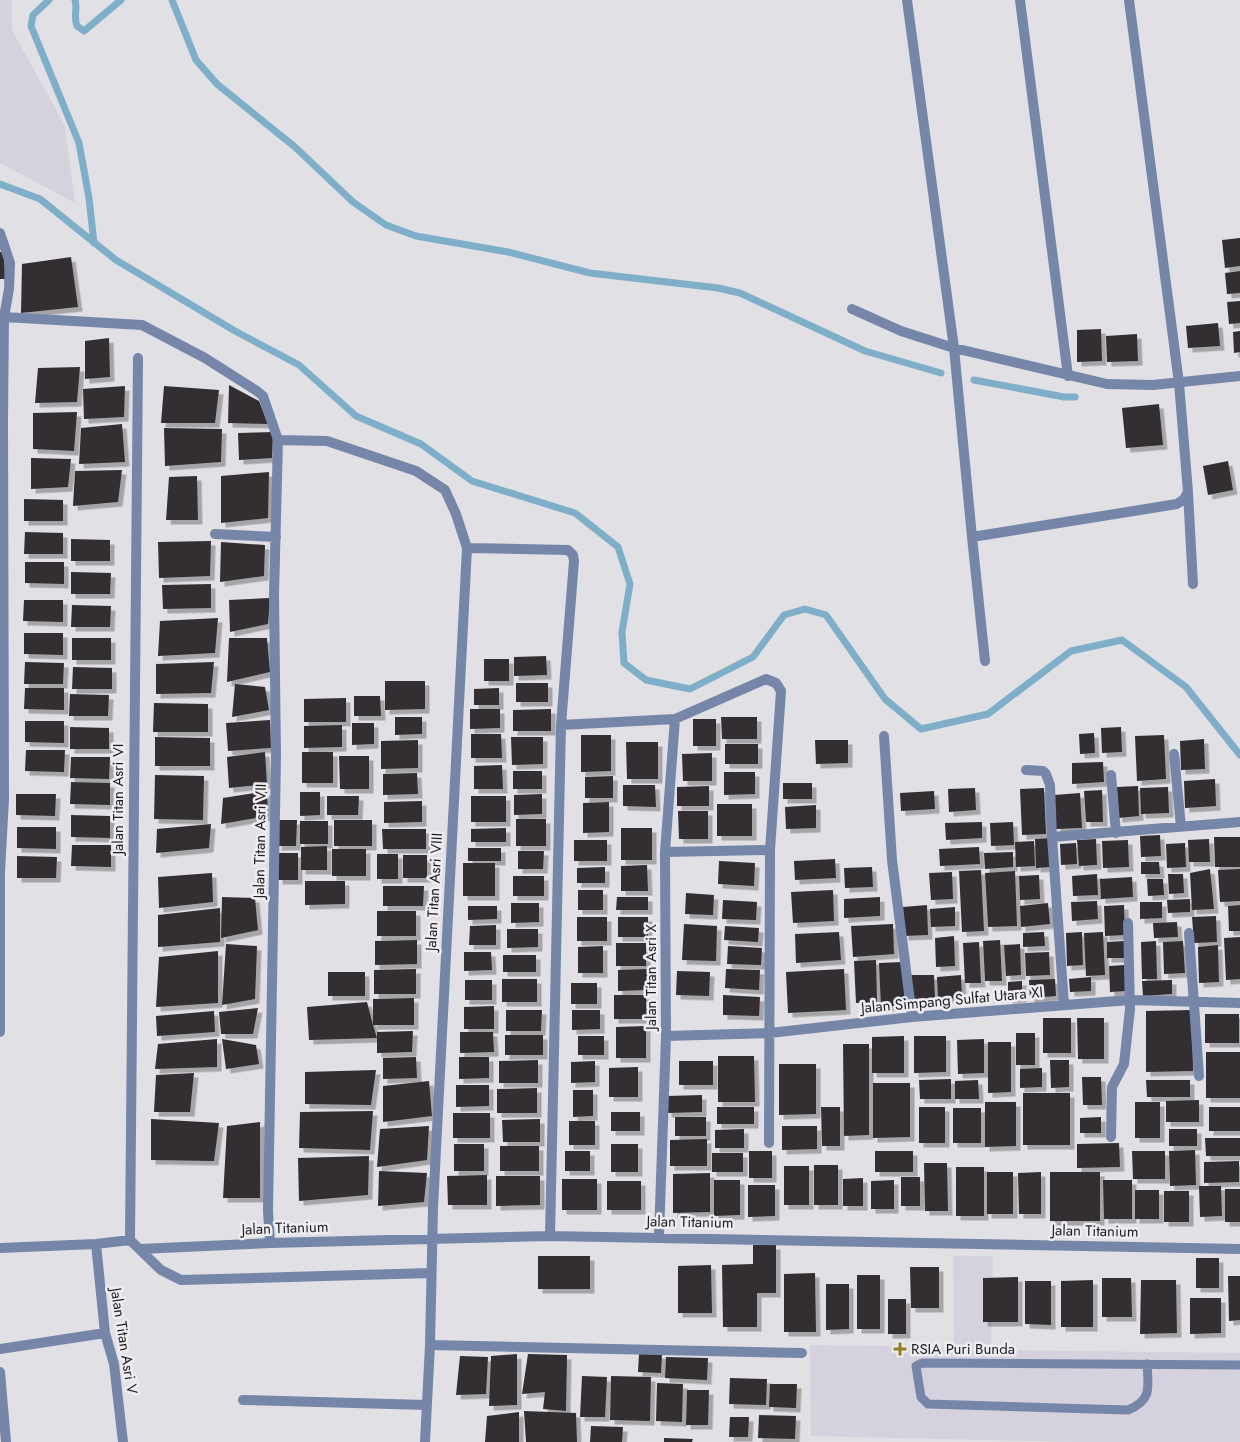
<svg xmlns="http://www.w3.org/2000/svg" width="1240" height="1442" viewBox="0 0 1240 1442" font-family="Jost,sans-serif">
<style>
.built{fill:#d5d2de}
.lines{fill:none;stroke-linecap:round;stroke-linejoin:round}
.stream{stroke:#7faec8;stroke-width:7}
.building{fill:#322f32;filter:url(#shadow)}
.service{stroke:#7686a9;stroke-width:9}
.minor{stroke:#7686a9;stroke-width:10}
.poi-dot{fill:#967c23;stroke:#eeedf2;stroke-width:2}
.labels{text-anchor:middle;stroke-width:5;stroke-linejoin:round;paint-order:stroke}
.street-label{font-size:15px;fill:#1d1d1f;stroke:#eeedf2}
.poi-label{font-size:15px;fill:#1d1d1f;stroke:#eeedf2;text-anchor:start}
</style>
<defs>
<filter id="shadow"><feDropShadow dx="4.5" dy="4.5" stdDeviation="0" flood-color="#0004"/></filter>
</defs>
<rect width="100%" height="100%" fill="#e1e0e4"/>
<path class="built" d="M0 0H12V30L65 126 75 203 0 163Z
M953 1256H993L991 1350 1240 1353V1442H1079L811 1436 810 1345 954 1347Z"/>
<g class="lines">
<path class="stream" d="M49 0 33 15 31 26 79 143 89 198 94 243
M75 0C78 10 73 14 77 26L84 31 121 0
M172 0 196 60 217 84 295 147 353 202 386 225 416 236 508 252 590 273 718 288 740 293 865 351 941 373
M0 184 40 199 116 260 235 331 299 365 356 416 421 444 472 481 575 513 618 547 630 584 622 632 624 663 646 680 690 689 753 657 784 615 805 609 826 615 885 699 921 729 988 714 1071 651 1122 640 1186 687 1240 755
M974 380 1064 397H1075"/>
</g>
<path class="building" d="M1240 238V266L1225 268 1222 240Z
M0 252H4L5 279H0Z
M71 257 78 307 21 313 22 264Z
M1240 271V293L1227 294 1225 273Z
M1240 301V323L1229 324 1227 302Z
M1218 323 1220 346 1188 348 1186 326Z
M1101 329 1102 361 1077 362V330Z
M1240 331V352L1234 353 1233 332Z
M1137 334 1138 361 1107 362 1106 336Z
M109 338 110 377 85 379V341Z
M80 367 77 402 35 403 38 368Z
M229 385 259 401 268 424 228 423Z
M125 386 124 417 84 419 83 389Z
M164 386 219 390 215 423H161Z
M1159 404 1163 445 1126 448 1122 408Z
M77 412 74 451 33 449V413Z
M122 424 125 462 79 464 81 428Z
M164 428 222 429 221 462 165 466Z
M273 432 272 458 239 460 238 433Z
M31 458 71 459 68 487 31 489Z
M1228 461 1233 490 1208 495 1203 466Z
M122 470 118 502 73 506 75 471Z
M269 472 268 518 221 523V476Z
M197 476 198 520H166L169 477Z
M24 499 63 500V521H24Z
M25 532 63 533V554H24Z
M71 539 110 540V561H71Z
M211 541 210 576 159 578 158 542Z
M221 542 265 545 264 576 220 582Z
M25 562H64V584L25 583Z
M71 572 111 573 110 594H71Z
M211 584V608L163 609 162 585Z
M270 598 268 624 230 632 229 600Z
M24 600H63V622L23 621Z
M72 605 111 606 110 627H71Z
M218 618 215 653 158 656 160 621Z
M24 633H63V655L24 654Z
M72 638H111V660H72Z
M229 638H267L270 672 227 682Z
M546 656 547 675 514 676V657Z
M484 659H509V681H484Z
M25 662 64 663 63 684H24Z
M214 662 211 693 156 694V664Z
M73 667 112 668V689H72Z
M385 681H425V709L385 710Z
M516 683H548V702H516Z
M235 684 265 687 269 710 232 717Z
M25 688H64V710L24 709Z
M499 688V705H474V689Z
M70 694 109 695 108 716H69Z
M354 696H380L381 716H354Z
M346 698V722H304V699Z
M154 703 208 704V732H153Z
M470 709H500V728L470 729Z
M551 709V731H513V710Z
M395 717H422V734L395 735Z
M721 717H757V739H722Z
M693 719H716V746H693Z
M270 720 271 748 228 751 226 723Z
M25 721H64V743L25 742Z
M352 723H374V744L352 745Z
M342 725V747L304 748V726Z
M70 727 109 728V749H70Z
M1121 727 1122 752 1102 753 1101 728Z
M1094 733 1095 753 1080 754 1079 734Z
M471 734H501L502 758H471Z
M581 735H611V771L581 772Z
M1164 735 1166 779 1137 781 1135 736Z
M155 737 210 738V766H155Z
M511 737H543V764L512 765Z
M1204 739 1205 769 1181 770 1180 741Z
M418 740V768L381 769V741Z
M815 740H848V763L816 764Z
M626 742H658V779H627Z
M725 744H758V764H725Z
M26 750H65L64 772 25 771Z
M265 752 267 784 229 788 227 757Z
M302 752H333V783H302Z
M712 753V781H683L682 754Z
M339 756H369V789H340Z
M71 757H110L109 779 70 778Z
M1103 762 1104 782 1072 784V763Z
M502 765 503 789H474V766Z
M513 771H542V789H513Z
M724 772H755V794L724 795Z
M417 773 418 794 383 795V774Z
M155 775 204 776 203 820 154 819Z
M613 776V798H585V777Z
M1215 779 1216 806 1185 808 1184 781Z
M71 782 110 783V805L70 804Z
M783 783H812V799H783Z
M623 785H655L656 807 623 806Z
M709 786V806H677V787Z
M1138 786 1139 816 1118 818 1117 787Z
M1168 787 1169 813 1141 814 1140 788Z
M975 788 976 810 949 812 948 789Z
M1044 788 1046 834 1022 835 1020 789Z
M1102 790 1103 822H1086L1084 791Z
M267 791 268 816 221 824 223 798Z
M934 791 935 809 901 811 900 793Z
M300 792H320V815L300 816Z
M1080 793 1082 828 1056 829 1054 795Z
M16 794H56L55 816 16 815Z
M542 794V814L514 815V795Z
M327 796H359L358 815H327Z
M471 796H506V822H471Z
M422 801V822L384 823V802Z
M609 802V832L583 833V803Z
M717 804H752V836H717Z
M816 805V828L786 829 785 807Z
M678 811H708V839H679Z
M71 815 110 816V838L71 837Z
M516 819H546V846H516Z
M279 820H297L296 846H277Z
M334 820H372V846H334Z
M300 821H328V844H300Z
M982 822V838L946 840 945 823Z
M1013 822 1014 845 991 846 990 823Z
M211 824 209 848 156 853 157 829Z
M17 827H56V849L17 848Z
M506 828V842H471V829Z
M621 828H652V860H621Z
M382 829H426V849H383Z
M1160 835 1161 856 1141 857 1140 836Z
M1214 837H1240V867H1215Z
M1051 838 1052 867 1036 868 1035 839Z
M1096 839 1097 865 1079 866 1077 840Z
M1209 839 1210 862H1189L1188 840Z
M574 840H607V861H574Z
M1128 840 1129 867 1103 868 1102 841Z
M1034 841 1035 866 1016 867 1015 842Z
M1076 843 1077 864 1061 865 1060 844Z
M1185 843 1186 867 1167 868 1166 844Z
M72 845H111V867L71 866Z
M327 846V870H301V847Z
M979 847 980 864 940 866 939 849Z
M468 848H501V861H468Z
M332 849H366V876H332Z
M518 851H544L543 869H518Z
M1013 852V867L985 869 984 853Z
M278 853H298V880H278Z
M377 854H398V879H377Z
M403 855H427V878H403Z
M17 856 57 857 56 878H17Z
M835 859 836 878 795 880 794 861Z
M719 861 755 863 754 886 718 884Z
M1141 862H1159L1160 874H1141Z
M463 863H495V896H463Z
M647 865 648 891H621V866Z
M605 867V883H577V868Z
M872 867 873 887 845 888 844 868Z
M1210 869 1214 909 1192 910 1190 873Z
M1240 869V901L1220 902 1218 870Z
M981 870 984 931 962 932 959 871Z
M1015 871 1017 926 988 927 985 873Z
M952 872 953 899 931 900 929 873Z
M212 873 213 902 159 908 158 877Z
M1097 874 1098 895 1073 896 1072 876Z
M1168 874H1183L1184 893 1169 894Z
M1039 875 1040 899 1020 900 1019 876Z
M513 876H544V896H513Z
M1132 877 1133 897 1101 899 1100 879Z
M1147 879H1163L1164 895 1148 896Z
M305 881H345V904L305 905Z
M383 886H424L423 906H383Z
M578 890H603V910H578Z
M833 890 834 921 793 923 791 892Z
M686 893 714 895 713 915 685 914Z
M222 897 255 898 258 930 221 938Z
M617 897H648V910H616Z
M880 897V916L844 918V899Z
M1190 899V912L1168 913 1167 900Z
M723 900 757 902 756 920 722 919Z
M1097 901 1098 919 1072 921 1071 902Z
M1140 902H1162V918L1140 919Z
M511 903H539V922L511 923Z
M1048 903 1050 924 1021 927 1020 906Z
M927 905 928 935 904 936 903 907Z
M1124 905 1125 935 1105 936 1104 906Z
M1240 905V931H1229L1228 906Z
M468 906H497V919L468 920Z
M955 907V926L931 927 930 909Z
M220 908V942L158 947V915Z
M377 911H416V936H377Z
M1216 916 1217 942 1194 943 1192 917Z
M577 917H607V941H577Z
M618 917H648V937H618Z
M1177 922 1178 937 1154 938 1153 923Z
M684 924 717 926 716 961 682 960Z
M893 924 894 954 853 957 851 926Z
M496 925V945H469L470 926Z
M725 926 759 928 758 942 724 940Z
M507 929H538V947L507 948Z
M839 932 841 960 796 963 795 934Z
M1044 932 1045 946 1023 947V933Z
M1082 932 1083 965 1067 966 1066 933Z
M1103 932 1105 975 1086 976 1084 933Z
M954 936 955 966 936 967 935 938Z
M1240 937V979L1226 980 1224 938Z
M417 940V964L375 965V941Z
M1000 940 1002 981H985L983 941Z
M1124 941V958H1107V942Z
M1156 941 1157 979H1142L1141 942Z
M1183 941 1185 973 1164 974 1163 942Z
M979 942 981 983H965L963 943Z
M616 943H646V966H616Z
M226 944 257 946 255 999 222 1005Z
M1020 944 1021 975 1006 976 1004 945Z
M1218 945 1219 982 1199 983 1198 947Z
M603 946V973H578V947Z
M728 946 762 948 761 965 727 964Z
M218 951V1003L156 1007 159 957Z
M464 952H491L492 970 464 971Z
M1049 952 1050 975 1026 976 1025 953Z
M503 955H536V972H503Z
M876 960 877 1002 856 1003 854 961Z
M903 962 905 1005 881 1007 879 963Z
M1125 965 1126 991 1110 992 1109 966Z
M416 969V994H374V970Z
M647 969V990L618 991V970Z
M726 969 760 970 759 990 725 988Z
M844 969 846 1010 788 1013 786 972Z
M677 971 710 972 709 996 676 995Z
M328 972H365V996H328Z
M911 975H934L935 998 912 999Z
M961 975 962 998 938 999 937 977Z
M1091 977V991L1070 992 1069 979Z
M502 979H537V1002H502Z
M1055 979 1056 996 1030 998 1029 980Z
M465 980H492V1000H465Z
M1172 980V994L1143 996 1142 981Z
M1022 981V998L1008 999V982Z
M571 983H597V1004H571Z
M614 995H646L647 1019H614Z
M723 995 760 997 759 1016 723 1015Z
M414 998V1025H373L377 1038V1032L413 1031 412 1052 377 1053V1038L309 1040 307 1007 367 1002 373 1025V999Z
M494 1006V1029H464V1007Z
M258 1008 253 1034H221L219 1012Z
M506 1010H542L541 1031H506Z
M572 1010H600V1029L572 1030Z
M1192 1010 1193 1071 1146 1072V1011Z
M214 1011 215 1032 157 1036 156 1016Z
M1205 1014H1239V1043H1205Z
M1043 1018H1071V1053H1043Z
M1077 1018H1104V1059H1078Z
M646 1026V1058H616V1027Z
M460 1032H493L494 1052 460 1053Z
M1016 1033H1035V1065H1016Z
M505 1035H543V1055H505Z
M578 1036H604V1055H578Z
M904 1036V1073H872V1037Z
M914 1036H946V1072L914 1073Z
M217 1039V1067L155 1069 158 1044Z
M222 1039 256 1045 259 1064 226 1069Z
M984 1039V1073L958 1074 957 1040Z
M988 1042H1011V1092L988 1093Z
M843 1044H869V1135L844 1136Z
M1206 1052H1240V1098H1206Z
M718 1056H754L755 1102H718Z
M416 1057 417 1078 383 1079V1058Z
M459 1057H489V1078L459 1079Z
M538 1060V1083H499V1061Z
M1050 1060H1069V1087L1051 1088Z
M595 1061V1082L571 1083V1062Z
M679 1061H713V1085H679Z
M779 1064H816V1114L779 1115Z
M638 1067V1097H609V1068Z
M1042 1068V1087L1020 1088V1069Z
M376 1070 371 1105 305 1104V1072Z
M194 1073 190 1112H154L156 1075Z
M1082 1077H1101L1102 1105H1083Z
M951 1079V1099H920L919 1080Z
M978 1080 979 1099H955V1081Z
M1146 1080H1190V1097H1147Z
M429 1081 432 1116 383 1122V1086Z
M873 1083H910V1137L873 1138Z
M456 1085H489V1106L456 1107Z
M537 1088V1113H497V1089Z
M573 1090H593V1116L573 1117Z
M1023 1093H1070V1145H1023Z
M702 1095V1112L667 1113V1096Z
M1199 1100V1122H1166V1101Z
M985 1102H1016V1146L985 1147Z
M1135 1102H1160V1138H1135Z
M717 1107H754V1124H717Z
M821 1107H840V1146H822Z
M919 1107H945V1143H919Z
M1209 1107H1240V1131H1209Z
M953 1108H981V1143H953Z
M373 1111 370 1150 299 1148 300 1112Z
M611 1112H640V1131H611Z
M453 1113H490V1138H453Z
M675 1117H706V1136H675Z
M1101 1117V1133H1080V1118Z
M151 1119 219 1123 214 1161 151 1160Z
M540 1119V1142H503L502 1120Z
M569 1121H595V1145H569Z
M260 1122V1198H223L227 1126Z
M429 1126 427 1160 377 1167 380 1129Z
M782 1126H817V1149L782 1150Z
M744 1129V1148H715V1130Z
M1169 1129H1197V1146H1169Z
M1205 1138H1240V1156H1206Z
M707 1139V1166H670V1140Z
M1119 1143 1120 1167 1077 1168V1144Z
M454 1144H484V1171H454Z
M611 1144H638V1172H611Z
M500 1146H539V1171H500Z
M1195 1150 1196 1185 1170 1186 1169 1151Z
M565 1151H590V1171H565Z
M749 1151H772V1178H749Z
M875 1151H913V1172H875Z
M1132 1151H1165V1179H1133Z
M712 1153H743V1172H712Z
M369 1156 368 1195 299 1201 298 1158Z
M1239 1161V1182L1204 1183V1162Z
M924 1163H947L948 1211H925Z
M814 1165H838V1205H814Z
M784 1166H809V1205H784Z
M956 1167H984V1216H956Z
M379 1171 427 1173 424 1202 378 1206Z
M987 1172H1013V1214H987Z
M1041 1172V1214H1019L1018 1173Z
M1050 1172H1100V1221H1050Z
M710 1173V1212L673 1213V1174Z
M487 1175V1205H448L447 1176Z
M496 1176H540V1205L496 1206Z
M901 1177H920V1206H901Z
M863 1178V1206H843V1179Z
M562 1179H597V1210H562Z
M714 1180H740V1215L714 1216Z
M894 1180V1209H871V1181Z
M1103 1180H1132V1219H1104Z
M607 1181H641V1210H607Z
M748 1185H775V1216L748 1217Z
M1199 1186H1221L1222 1216 1200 1217Z
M1225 1189H1240V1222H1225Z
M1135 1190H1159V1219H1135Z
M1164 1191H1189V1222H1164Z
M753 1245H776V1293H757V1327H723L722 1265 753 1264Z
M538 1256H590V1289H538Z
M1196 1258H1219V1288H1196Z
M711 1265 712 1313H678V1266Z
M910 1267H939V1308H911Z
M815 1273 816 1332H784V1274Z
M857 1275H880V1329H857Z
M1228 1276H1240V1320L1229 1321Z
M1018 1277V1322H983V1278Z
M1102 1278H1131L1132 1317H1102Z
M1093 1280V1327H1061V1281Z
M1141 1280H1176L1177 1333 1140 1334Z
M1025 1281H1051V1325L1025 1324Z
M826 1284H849V1329L826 1330Z
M1190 1298H1221V1333L1190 1334Z
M888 1299H906V1334H888Z
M517 1354V1405L489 1406 491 1356Z
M528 1354 567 1355 566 1411 543 1409 545 1392 522 1394Z
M639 1354H662L661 1373 638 1372Z
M460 1356 488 1357 486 1394 456 1395Z
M666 1357 708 1358 707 1380 665 1378Z
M582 1376 607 1377 605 1417H580Z
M611 1376 651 1377 650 1421 610 1420Z
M730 1378 767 1379 766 1405 729 1404Z
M657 1383 683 1384 682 1422 656 1421Z
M770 1384H797L796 1408 769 1407Z
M687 1390H709L708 1425H686Z
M524 1411 576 1413 577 1442H526Z
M519 1412V1442H485L487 1416Z
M759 1415 796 1416 795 1439 758 1438Z
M730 1417H749L748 1437H729Z
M591 1426 623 1427 622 1442H590Z
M664 1438 693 1439 692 1442H664Z"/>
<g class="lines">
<path class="service" d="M1147 1364C1148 1386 1153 1400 1128 1410L928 1404 921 1397 916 1366 922 1363 1240 1365"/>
<path class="minor" d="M907 0 954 348 972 537 1177 504 1184 499 1188 492 1179 383 1129 0
M1020 0 1068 376
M0 233 10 263 9 289 4 317 3 420 4 799 0 872V1032
M852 309 901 331 954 348 1107 384 1153 385 1240 376
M4 317 142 325 205 358 257 391 263 396 278 440 327 441 416 471 445 490 456 514 467 548 433 1208 430 1345 425 1442
M1188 493 1193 584
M215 534 276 537
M972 537 985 661
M467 548 568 550 573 555 574 561 561 725 550 1236
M561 725 675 719 766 679 776 683 781 691 770 850 769 1143
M884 736 892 860 912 1017
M1174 754 1181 827
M1026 770 1043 771 1046 774 1050 785 1052 837 1240 822
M1111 775 1116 833
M1052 837 1064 1005
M665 852 770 850
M1189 933 1199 1076
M666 1036 770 1033 912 1017 1130 1000 1240 1003
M1111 1137 1112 1087 1124 1064 1130 1009 1128 923
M659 1236 666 1036 665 852 675 719
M130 1240 138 358
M270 1243 268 1211 276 756 274 595 278 440
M96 1244 105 1333 114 1364 123 1442
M0 1248 96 1244 130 1240 161 1270 181 1280 431 1273
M140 1249 270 1243 550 1236 1240 1249
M430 1345 802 1353
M0 1349 105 1333
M0 1372 6 1442
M243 1400 427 1405"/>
</g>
<path class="poi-dot" d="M897.5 1341.5h5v5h5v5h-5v5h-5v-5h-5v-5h5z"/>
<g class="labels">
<g class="street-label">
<text transform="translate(118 799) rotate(-90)" y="5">Jalan Titan Asri VI</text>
<text transform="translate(260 841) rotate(-89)" y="5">Jalan Titan Asri VII</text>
<text transform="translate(434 892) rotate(-87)" y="5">Jalan Titan Asri VIII</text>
<text transform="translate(651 977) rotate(-90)" y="5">Jalan Titan Asri X</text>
<text transform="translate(952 1000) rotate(-5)" y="5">Jalan Simpang Sulfat Utara XI</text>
<text transform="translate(690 1222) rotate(1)" y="5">Jalan Titanium</text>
<text transform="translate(285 1228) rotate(-2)" y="5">Jalan Titanium</text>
<text transform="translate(1095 1231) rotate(1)" y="5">Jalan Titanium</text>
<text transform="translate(124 1341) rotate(81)" y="5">Jalan Titan Asri V</text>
</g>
<g class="poi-label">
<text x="911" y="1354">RSIA Puri Bunda</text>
</g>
</g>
</svg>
